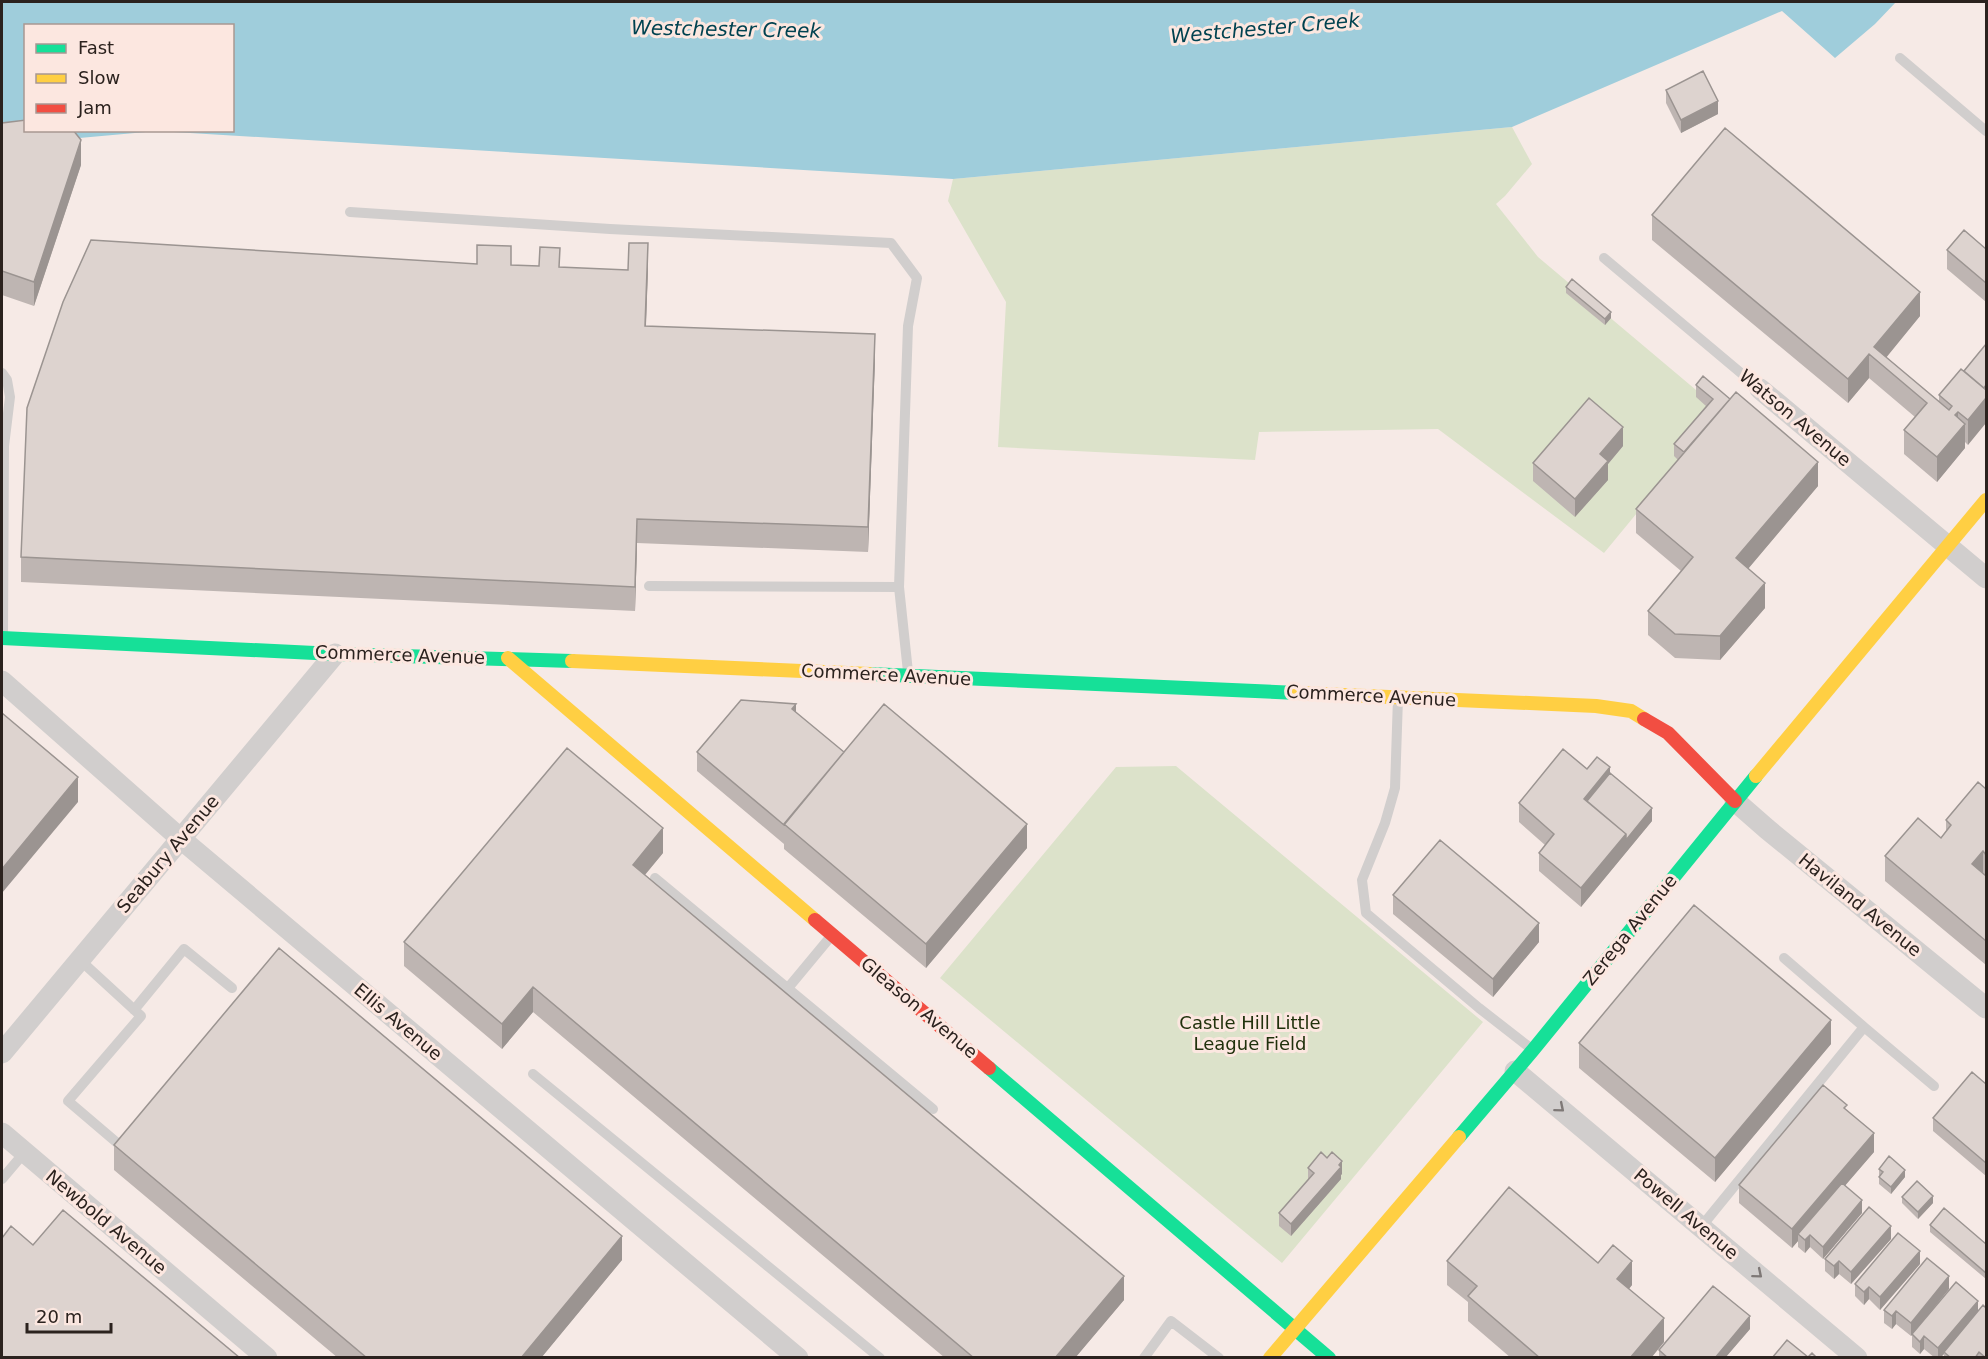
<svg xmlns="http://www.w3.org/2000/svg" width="1988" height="1359" viewBox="0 0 1988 1359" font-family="'DejaVu Sans',sans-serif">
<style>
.green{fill:#dce2ca}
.water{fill:#9fcddb;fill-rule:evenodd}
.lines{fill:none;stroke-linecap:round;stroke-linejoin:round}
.lane{stroke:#d1cecd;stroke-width:10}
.street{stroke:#d1cecd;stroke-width:21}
.fast{stroke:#16e098;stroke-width:14}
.slow{stroke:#ffcf43;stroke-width:14}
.jam{stroke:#f24e42;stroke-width:14}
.wall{fill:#beb5b2}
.shaded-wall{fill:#9b9491}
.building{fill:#ddd3cf;stroke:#9b9491;stroke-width:1.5}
.oneway{stroke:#7e7876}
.labels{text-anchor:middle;stroke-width:6;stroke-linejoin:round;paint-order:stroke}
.street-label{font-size:18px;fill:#2b221e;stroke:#fce7e0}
.park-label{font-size:18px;fill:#20310c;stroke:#fce7e0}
.water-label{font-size:20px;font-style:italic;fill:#004250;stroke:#fce7e0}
</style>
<rect width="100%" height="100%" fill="#f6eae6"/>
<path class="green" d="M1512 127 1532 164 1505 196 1496 204 1538 257 1721 411 1604 553 1438 429 1259 432 1255 460 998 447 1006 302 948 201 953 179Z
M1176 766 1483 1022 1282 1263 940 978 1116 767Z"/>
<path class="water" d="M2 2H1896L1875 24 1835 58 1782 11 1512 127 953 179 157 131 2 145ZM26 26H232V130H26Z"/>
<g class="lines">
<path class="lane" d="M1900 58 1986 131
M350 212 610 229 891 243 917 278 908 326 899 587 908 672
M1604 258 1760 389
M2 373 7 380 10 397 4 446 3 635
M649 586 899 587
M1398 698 1395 788 1385 823 1362 880 1366 913 1479 1008 1533 1050
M655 878 933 1109
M80 960 141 1016 68 1101 122 1147
M788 988 832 935
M134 1010 184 949 232 988
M1864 1027 1934 1086
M533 1074 880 1358
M2 1179 24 1153
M1701 1227 1864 1027 1784 958
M1144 1358 1171 1321 1219 1358"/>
<path class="street" d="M1760 389 1986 578
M2 681 181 839 798 1358
M1735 801 1767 829 1986 1008
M2 1053 335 654
M1515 1071 1857 1358
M2 1133 267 1358"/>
<path class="fast" d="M2 638 335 654 572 661
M870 674 1298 693
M989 1068 1329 1358
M1459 1137 1533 1050 1756 776"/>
<path class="slow" d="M508 658 815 920
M572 661 870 674
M1298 693 1596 706 1631 711 1644 719
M1756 776 1986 500
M1270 1358 1459 1137"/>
<path class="jam" d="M1644 719 1668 733 1735 801
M815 920 989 1068"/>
</g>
<path class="wall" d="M1666 90 1718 114 1681 133 1666 103Z
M2 123 81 165 34 306 2 295Z
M1652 215 1920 316 1886 357 1939 401V395L1964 371 1986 344 1968 445 1965 442V448L1937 482 1904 454V430L1915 417 1869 378 1848 403 1652 240Z
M1986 249V302L1947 269V250Z
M477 264 628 270 648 268 646 326 875 359 868 552 637 543 635 611 21 582V557Z
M1566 287 1611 318 1605 325 1566 293Z
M1696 385 1818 486 1748 569 1765 608 1720 660 1675 658 1648 635V611L1681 571 1636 533V509L1678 460 1674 456V444L1706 406 1696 397Z
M1623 446 1608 464V480L1575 517 1533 481V463Z
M796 713 844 752 1027 848 926 968 784 849V844L697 771V752Z
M1587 769 1610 773 1652 821 1581 907 1539 871V853L1545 845 1519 822V803Z
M1986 789V965L1885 881V856L1941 838 1946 831V820Z
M663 853 645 875 1124 1300 1075 1358H945L533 1012 502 1049 404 966V942Z
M1393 895 1539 942 1493 997 1393 914Z
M1579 1043 1831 1044 1715 1182 1579 1068Z
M1986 1084V1176L1933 1131V1118Z
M1847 1110 1874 1152 1845 1185 1862 1213 1823 1259 1810 1247 1805 1253 1798 1247V1241L1792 1248 1739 1203V1185Z
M114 1145 622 1260 541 1358H338L114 1170Z
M1308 1168 1342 1174 1341 1175V1179L1291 1236 1279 1226V1213L1308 1180Z
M1879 1169 1905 1177 1891 1194 1879 1184V1177L1880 1176 1879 1175Z
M1902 1197 1933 1203 1918 1219 1902 1203Z
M1930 1225 1986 1244V1279L1930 1232Z
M1891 1239 1851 1284 1839 1274 1834 1279 1825 1271V1259Z
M1447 1261 1598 1263 1632 1285 1629 1289 1664 1342 1651 1358H1511L1468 1321V1302L1447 1285Z
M1920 1264 1880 1310 1869 1299 1864 1305 1855 1296V1284Z
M1949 1289 1918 1326 1978 1311 1986 1358H1944V1354L1940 1358H1935L1924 1349 1920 1354 1912 1347V1335L1911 1336 1896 1324 1892 1329 1884 1323V1310Z
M1750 1329 1725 1358H1659V1350Z"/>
<path class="shaded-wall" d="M1718 101V114L1681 133V120Z
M81 140V165L34 306V282Z
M648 243V268L645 350V326Z
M1920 292V316L1881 364 1874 347Z
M1611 312V318L1605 325V319Z
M875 334V359L868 552V527Z
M1869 354V378L1848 403V379Z
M1986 385V423L1968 445V420L1981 392Z
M1958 412V432L1965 424V448L1937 482V457L1955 415Z
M1623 427V446L1608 464V480L1575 517V499L1600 454Z
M1818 462V486L1736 583V558Z
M637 519V543L635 611V587Z
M1765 583V608L1720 660V636Z
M796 704V723L792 709Z
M1610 767V786L1590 810 1584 799Z
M78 777V802L2 893V869Z
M1652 808V821L1581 907V888L1626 834Z
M1027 824V848L926 968V944Z
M663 828V853L633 889V865Z
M1983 851V876L1972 864Z
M1539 923V942L1493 997V979Z
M533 987V1012L502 1049V1024Z
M1831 1020V1044L1715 1182V1158Z
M1874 1133V1152L1801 1237 1798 1234V1241L1792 1248V1229Z
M1342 1161V1174L1341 1175V1179L1291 1236V1224Z
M1905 1170V1177L1891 1194V1187Z
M1933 1196V1203L1918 1219V1212Z
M1862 1200V1213L1823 1259V1247Z
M1891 1226V1239L1851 1284V1272Z
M1810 1235V1247L1805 1253V1240Z
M622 1236V1260L541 1358H521Z
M1920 1251V1264L1880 1310V1297Z
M1632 1261V1285L1617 1303V1279Z
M1839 1261V1274L1834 1279V1266Z
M1124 1276V1300L1075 1358H1055Z
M1949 1276V1289L1911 1336V1323Z
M1869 1287V1299L1864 1305V1292Z
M1978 1301V1313L1944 1352V1354L1940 1358H1938V1348Z
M1896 1311V1324L1892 1329V1316Z
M1750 1316V1329L1725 1358H1715Z
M1664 1318V1342L1651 1358H1630Z
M1924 1336V1349L1920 1354V1342Z"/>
<path class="building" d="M1703 71 1718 101 1681 120 1666 90Z
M26 120V130H73L81 140 34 282 2 271V123Z
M1725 128 1920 292 1874 347 1949 410 1952 406 1939 395 1961 369 1986 390V398L1968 420 1958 412 1955 415 1965 424 1937 457 1904 430 1927 403 1869 354 1848 379 1652 215Z
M1964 230 1986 249V283L1947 250Z
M91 240 477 264V245L511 246V265L539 266 540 247 560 248 559 267 628 270 629 243H648L645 326 875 334 868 527 637 519 635 587 21 557 27 408 63 302Z
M1572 279 1611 312 1605 319 1566 287Z
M1986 344V385L1984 388 1964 371Z
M1703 376 1730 399 1684 452 1674 444 1713 399 1696 385Z
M1736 392 1818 462 1736 558 1765 583 1720 636 1675 634 1648 611 1693 557 1636 509Z
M1589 398 1623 427 1600 454 1608 461 1575 499 1533 463Z
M741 700 796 704 792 709 844 752 784 825 697 752Z
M884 704 1027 824 926 944 784 824Z
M2 713 78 777 2 869Z
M567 748 663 828 633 865 1124 1276 1055 1358H974L533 987 502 1024 404 942Z
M1563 749 1587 769 1597 757 1610 767 1584 799 1626 834 1581 888 1539 853 1554 834 1519 803Z
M1610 773 1652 808 1626 840V834L1587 801Z
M1978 782 1986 789V855L1983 851 1972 864 1986 876V941L1885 856 1918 818 1941 838 1951 825 1946 820Z
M1440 840 1539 923 1493 979 1393 895Z
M1694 905 1831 1020 1715 1158 1579 1043Z
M279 948 622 1236 521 1358H367L114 1145Z
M1972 1072 1986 1084V1163L1933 1118Z
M1823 1085 1847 1105 1844 1108 1874 1133 1792 1229 1739 1185Z
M1321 1152 1327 1158 1332 1152 1342 1161 1339 1165 1341 1167 1291 1224 1279 1213 1314 1173 1308 1168Z
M1889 1156 1905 1170 1891 1187 1879 1177 1883 1172 1879 1169Z
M1917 1181 1933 1196 1918 1212 1902 1197Z
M1842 1183 1862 1200 1823 1247 1810 1235 1805 1240 1798 1234Z
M1509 1187 1598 1263 1613 1245 1632 1261 1617 1279 1664 1318 1630 1358H1540L1468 1296 1477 1286 1447 1261Z
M1869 1207 1891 1226 1851 1272 1839 1261 1834 1266 1825 1259Z
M1944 1208 1986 1244V1273L1930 1225Z
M63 1210 240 1358H2V1238L11 1226 33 1245Z
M1898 1233 1920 1251 1880 1297 1869 1287 1864 1292 1855 1284Z
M1927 1258 1949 1276 1911 1323 1896 1311 1892 1316 1884 1310Z
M1956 1282 1978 1301 1938 1348 1924 1336 1920 1342 1912 1334Z
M1713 1286 1750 1316 1715 1358H1668L1659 1350Z
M1983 1305 1986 1308V1358L1979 1352 1975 1358H1951L1944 1352Z
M1787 1340 1808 1357 1812 1353 1817 1358H1772Z"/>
<defs><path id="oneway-chevron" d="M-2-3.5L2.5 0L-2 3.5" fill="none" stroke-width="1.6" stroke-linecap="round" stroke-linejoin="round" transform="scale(1.5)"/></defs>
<g class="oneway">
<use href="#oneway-chevron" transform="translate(1560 1108) rotate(40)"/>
<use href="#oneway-chevron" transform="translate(1758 1274) rotate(40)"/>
</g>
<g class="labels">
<g class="street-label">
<text transform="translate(1795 418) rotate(40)" y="6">Watson Avenue</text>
<text transform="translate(400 655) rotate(2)" y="6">Commerce Avenue</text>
<text transform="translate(886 675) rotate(3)" y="6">Commerce Avenue</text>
<text transform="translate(1371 696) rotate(3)" y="6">Commerce Avenue</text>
<text transform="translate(168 854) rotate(-50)" y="6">Seabury Avenue</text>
<text transform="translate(1860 905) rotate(39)" y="6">Haviland Avenue</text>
<text transform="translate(1630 930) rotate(-51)" y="6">Zerega Avenue</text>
<text transform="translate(919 1008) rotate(40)" y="6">Gleason Avenue</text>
<text transform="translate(398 1022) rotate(40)" y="6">Ellis Avenue</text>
<text transform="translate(1686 1214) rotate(40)" y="6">Powell Avenue</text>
<text transform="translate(106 1222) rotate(40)" y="6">Newbold Avenue</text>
</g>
<g class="park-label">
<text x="1250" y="1029">Castle Hill Little<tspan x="1250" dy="21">League Field</tspan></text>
</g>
<g class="water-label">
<text transform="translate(1265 28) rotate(-5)" y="7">Westchester Creek</text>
<text transform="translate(726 29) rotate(1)" y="7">Westchester Creek</text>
</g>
</g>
<rect width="1988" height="1359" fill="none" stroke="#2b221e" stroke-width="6"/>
<rect x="24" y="24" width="210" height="108" fill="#fce7e0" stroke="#a89892" stroke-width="1.5"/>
<rect x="36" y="44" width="30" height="9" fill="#16e098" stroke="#a89892" stroke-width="1.5"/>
<text x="78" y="54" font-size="18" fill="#2b221e">Fast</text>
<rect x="36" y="74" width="30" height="9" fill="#ffcf43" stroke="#a89892" stroke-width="1.5"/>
<text x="78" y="84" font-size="18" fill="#2b221e">Slow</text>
<rect x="36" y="104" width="30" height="9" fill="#f24e42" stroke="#a89892" stroke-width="1.5"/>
<text x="78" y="114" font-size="18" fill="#2b221e">Jam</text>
<path d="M27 1323v9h84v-9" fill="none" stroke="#2b221e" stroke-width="3"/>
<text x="36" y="1323" font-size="18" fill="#2b221e" stroke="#fce7e0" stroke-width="4.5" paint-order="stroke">20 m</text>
</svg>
